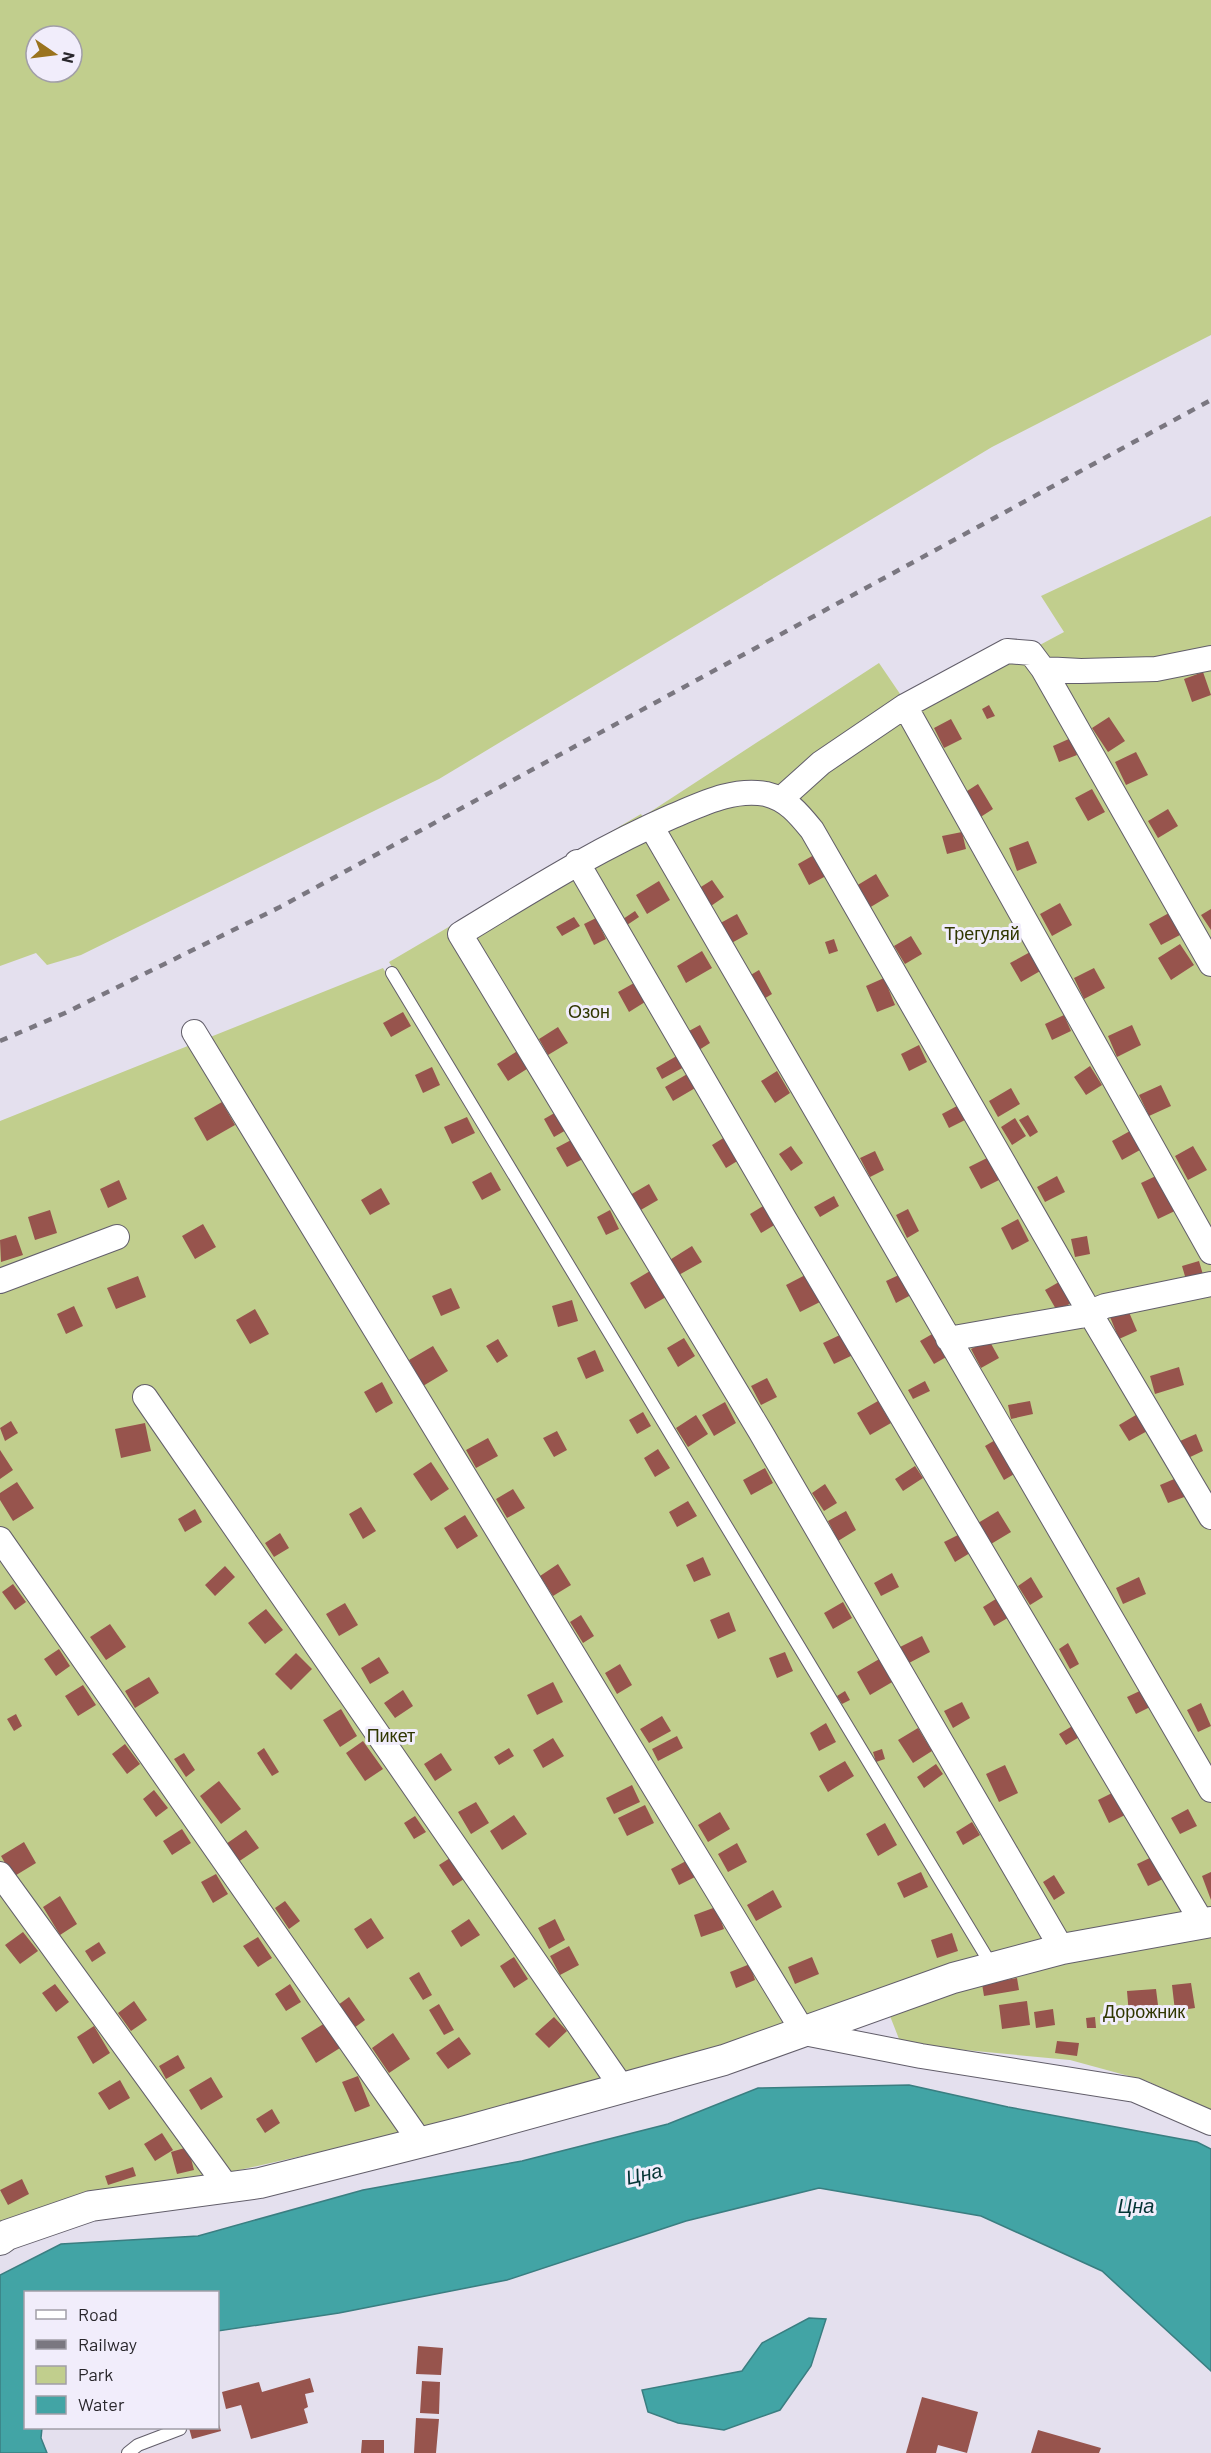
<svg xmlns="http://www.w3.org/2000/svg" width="1211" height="2453" viewBox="0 0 1211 2453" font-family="Barlow,sans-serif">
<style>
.green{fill:#c1ce8d;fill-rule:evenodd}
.water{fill:#42a4a5;stroke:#3a7e81;stroke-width:1.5}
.building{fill:#97544d}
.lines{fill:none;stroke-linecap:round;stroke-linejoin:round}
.service-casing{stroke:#625e6a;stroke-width:14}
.minor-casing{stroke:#625e6a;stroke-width:26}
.tertiary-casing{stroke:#625e6a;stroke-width:32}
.service{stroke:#fff;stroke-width:12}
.minor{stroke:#fff;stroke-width:24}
.tertiary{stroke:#fff;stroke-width:30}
.rail{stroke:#7a7780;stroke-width:4.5;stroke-dasharray:8 8;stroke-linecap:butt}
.labels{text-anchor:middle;stroke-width:6;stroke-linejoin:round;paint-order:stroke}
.park-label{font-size:18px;fill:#303701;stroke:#f1edfb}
.water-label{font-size:20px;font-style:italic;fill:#043435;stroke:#f1edfb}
</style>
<rect width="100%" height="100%" fill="#e4e0ee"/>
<path class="green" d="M0 0H1211V335L992 447 439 779 81 955 47 965 36 953 0 966ZM36 36H72V72H36Z
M1211 516V1779L647 814 879 663 913 713 1064 632 1041 596Z
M641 814 1211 1795V1915L992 1960 389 962Z
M383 968 985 1962 553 2100 38 2215 0 2243V1121Z
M1211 1931V2111L1147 2081 1070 2060 901 2044 890 2016 894 2004 1074 1958Z"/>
<path class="water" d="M909 2085 1008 2107 1197 2142 1211 2149V2371L1102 2271 981 2216 819 2188 686 2221 507 2280 339 2313 218 2331V2292H26V2428H42L41 2438 47 2453H0V2275L61 2244 198 2236 363 2190 522 2161 668 2124 758 2088Z
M809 2318 826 2319 811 2366 780 2410 724 2430 678 2423 648 2412 642 2390 742 2371 762 2343Z"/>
<path class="building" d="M1203 672 1211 695 1192 702 1184 679Z
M989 705 995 716 987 719 982 709Z
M1109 717 1125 741 1108 752 1092 728Z
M951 719 962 739 944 748 934 728Z
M1071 738 1077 755 1059 762 1053 746Z
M1136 752 1148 775 1126 785 1115 762Z
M978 784 993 809 979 818 964 793Z
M1092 789 1105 812 1088 821 1075 798Z
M1168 809 1178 826 1158 838 1148 821Z
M962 832 966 849 947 854 942 836Z
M1028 841 1037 863 1017 871 1009 848Z
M814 855 826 876 809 885 798 864Z
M876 874 889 896 869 908 856 886Z
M712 880 724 897 708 908 696 890Z
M659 881 670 900 647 914 636 895Z
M1060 903 1072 925 1052 936 1040 914Z
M1211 909V930L1201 915Z
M635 911 639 917 624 927 620 921Z
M1169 913 1180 935 1161 945 1149 924Z
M737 914 748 934 726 946 715 926Z
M574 917 580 926 562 936 556 927Z
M596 918 606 939 594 945 584 924Z
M911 936 922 954 905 964 894 946Z
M834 939 838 951 829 954 825 942Z
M1180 944 1194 965 1171 980 1158 958Z
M702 951 712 968 686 983 677 966Z
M1032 951 1042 970 1021 982 1010 963Z
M1094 968 1105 988 1084 999 1074 978Z
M759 970 772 994 757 1003 744 979Z
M884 978 895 1005 877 1012 866 986Z
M634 983 645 1002 629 1012 618 992Z
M403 1012 411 1026 391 1037 383 1023Z
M1064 1015 1071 1031 1052 1040 1045 1024Z
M700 1025 710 1043 699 1050 689 1031Z
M1132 1025 1141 1045 1117 1057 1108 1036Z
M558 1027 568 1043 548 1055 539 1039Z
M919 1045 927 1062 909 1071 901 1054Z
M519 1050 530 1067 508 1081 497 1064Z
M680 1054 686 1066 662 1079 656 1068Z
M1090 1066 1102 1085 1086 1095 1074 1077Z
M432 1067 440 1085 423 1093 415 1075Z
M777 1071 790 1093 775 1103 761 1081Z
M689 1073 697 1087 673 1101 665 1087Z
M1161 1085 1171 1106 1149 1116 1139 1095Z
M1011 1088 1020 1104 998 1117 989 1101Z
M222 1102 235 1125 207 1141 194 1118Z
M957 1106 965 1120 949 1128 942 1114Z
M558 1111 568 1129 554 1137 544 1119Z
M1028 1115 1038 1132 1030 1137 1019 1120Z
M467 1117 475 1133 452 1144 444 1127Z
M1015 1118 1026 1136 1012 1145 1001 1127Z
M1130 1131 1140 1150 1122 1160 1112 1141Z
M725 1137 739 1160 726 1168 712 1145Z
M573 1139 583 1159 567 1167 556 1148Z
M791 1146 803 1163 791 1171 779 1154Z
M1193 1146 1207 1170 1188 1180 1175 1156Z
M875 1151 884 1170 870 1177 860 1158Z
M989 1157 1001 1179 981 1189 969 1167Z
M491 1172 501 1190 482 1200 472 1182Z
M1160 1174 1177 1210 1158 1219 1141 1183Z
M1057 1176 1065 1192 1045 1202 1037 1187Z
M119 1180 127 1199 108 1208 100 1189Z
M649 1184 658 1200 639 1211 630 1195Z
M381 1188 390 1204 370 1215 361 1200Z
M834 1196 839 1206 820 1217 814 1207Z
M765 1205 776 1224 761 1233 750 1214Z
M908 1209 919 1231 907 1238 896 1215Z
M50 1210 57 1233 35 1240 28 1217Z
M610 1210 619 1229 606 1235 597 1217Z
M1018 1219 1029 1241 1012 1250 1001 1228Z
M203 1224 216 1247 195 1259 182 1236Z
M16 1235 23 1255 1 1262 0 1240Z
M1087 1236 1090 1254 1075 1257 1071 1239Z
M692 1246 702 1262 677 1276 668 1261Z
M1199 1261 1204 1278 1187 1283 1182 1266Z
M650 1271 666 1297 645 1309 630 1283Z
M811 1272 826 1299 800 1312 786 1285Z
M901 1274 911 1295 896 1303 886 1281Z
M138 1276 146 1297 116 1309 107 1288Z
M1059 1282 1071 1303 1057 1311 1045 1290Z
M451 1288 460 1308 441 1316 432 1296Z
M572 1300 578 1321 558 1327 552 1306Z
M1126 1305 1137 1331 1119 1339 1108 1312Z
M74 1306 83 1326 66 1334 57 1314Z
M255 1309 269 1334 250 1344 236 1320Z
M934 1333 948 1356 934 1364 920 1341Z
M842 1334 853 1355 834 1364 823 1343Z
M684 1338 695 1356 678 1367 667 1348Z
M498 1339 508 1356 497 1363 486 1346Z
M989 1340 999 1358 981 1368 971 1349Z
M433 1346 448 1371 423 1386 409 1360Z
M595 1350 604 1371 586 1379 577 1358Z
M1179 1367 1184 1385 1155 1394 1150 1376Z
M767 1378 777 1397 761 1405 751 1386Z
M925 1381 930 1391 913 1399 908 1390Z
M382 1382 393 1403 376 1413 364 1392Z
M878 1401 891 1423 870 1435 857 1413Z
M1030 1401 1033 1414 1011 1419 1008 1405Z
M725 1402 736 1423 714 1436 702 1415Z
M643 1412 651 1426 637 1434 629 1420Z
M1141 1412 1151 1429 1129 1441 1119 1425Z
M696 1415 708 1434 688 1447 676 1428Z
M11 1421 18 1433 5 1441 0 1428Z
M145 1423 151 1451 121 1458 115 1429Z
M557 1431 567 1450 554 1457 543 1438Z
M1196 1434 1203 1451 1188 1458 1180 1441Z
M488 1438 498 1456 476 1468 466 1450Z
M997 1439 1016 1473 1004 1480 985 1446Z
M658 1449 670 1468 655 1477 644 1458Z
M0 1450 13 1470 0 1479Z
M431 1462 449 1489 431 1501 413 1474Z
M915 1466 923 1478 903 1491 895 1479Z
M765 1468 773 1483 751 1495 743 1480Z
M1179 1477 1187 1496 1168 1503 1160 1485Z
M17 1482 34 1508 13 1521 0 1500V1493Z
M825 1484 837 1503 824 1511 812 1493Z
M513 1489 525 1508 507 1518 496 1499Z
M688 1501 697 1516 677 1527 669 1512Z
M361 1507 376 1531 363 1539 349 1514Z
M195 1509 202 1522 185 1532 178 1519Z
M846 1511 856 1530 838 1541 828 1521Z
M998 1511 1011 1532 991 1544 978 1523Z
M465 1515 478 1536 457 1549 444 1528Z
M280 1533 289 1548 274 1557 265 1543Z
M960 1534 970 1553 955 1562 944 1542Z
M703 1557 711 1575 694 1582 686 1565Z
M558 1564 571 1585 553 1596 540 1576Z
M225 1566 235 1577 215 1596 205 1585Z
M892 1573 899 1587 881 1596 874 1583Z
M1031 1577 1043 1597 1030 1605 1018 1586Z
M1139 1577 1146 1594 1123 1604 1116 1588Z
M13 1584 26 1602 15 1610 2 1592Z
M999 1597 1011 1616 994 1626 983 1607Z
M843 1602 852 1618 833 1629 824 1613Z
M345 1603 358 1625 339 1636 326 1614Z
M266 1609 283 1630 265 1644 248 1623Z
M729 1612 736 1631 718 1639 710 1620Z
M581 1615 594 1636 583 1643 570 1622Z
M110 1624 126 1647 106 1660 90 1637Z
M922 1636 930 1652 909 1663 900 1647Z
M1068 1643 1079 1664 1070 1669 1059 1649Z
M59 1649 70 1666 56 1676 44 1659Z
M785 1652 793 1671 777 1678 769 1658Z
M296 1653 312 1669 291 1690 275 1674Z
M379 1657 389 1673 370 1684 361 1668Z
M881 1658 894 1681 870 1695 857 1672Z
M620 1664 632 1685 617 1694 605 1673Z
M149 1677 159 1693 135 1708 125 1691Z
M553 1682 563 1702 537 1715 527 1695Z
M83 1685 96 1705 78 1716 65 1696Z
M1144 1689 1152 1706 1136 1714 1127 1697Z
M403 1690 413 1706 395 1718 384 1703Z
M845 1691 850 1700 842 1704 837 1696Z
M962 1702 970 1718 953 1728 944 1711Z
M1201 1703 1211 1726 1198 1732 1187 1710Z
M341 1709 357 1736 340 1747 323 1720Z
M16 1714 22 1726 14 1731 7 1719Z
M662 1716 671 1731 649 1743 640 1729Z
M826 1723 836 1742 819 1751 810 1733Z
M1074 1725 1081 1736 1066 1745 1059 1734Z
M918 1728 932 1751 913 1763 898 1740Z
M677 1736 683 1748 658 1761 652 1749Z
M553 1738 564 1756 543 1768 533 1750Z
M363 1741 383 1769 365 1781 346 1753Z
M125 1744 140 1764 127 1774 112 1754Z
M264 1748 279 1772 272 1776 257 1753Z
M509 1748 514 1756 499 1765 494 1757Z
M882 1749 885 1759 876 1762 873 1752Z
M184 1753 195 1770 186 1777 174 1759Z
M441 1753 452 1770 435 1781 424 1764Z
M845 1761 854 1776 828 1792 819 1776Z
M936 1764 943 1774 924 1788 917 1777Z
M1005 1765 1018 1793 999 1802 986 1774Z
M219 1781 241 1809 221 1824 200 1796Z
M632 1785 640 1802 614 1814 606 1798Z
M154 1790 168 1808 156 1817 143 1799Z
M1114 1792 1125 1815 1109 1823 1098 1800Z
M476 1802 489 1823 471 1834 458 1812Z
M645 1805 654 1823 627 1836 618 1818Z
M1188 1809 1197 1826 1180 1834 1171 1818Z
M720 1812 730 1829 708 1842 698 1825Z
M514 1815 527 1834 502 1850 490 1831Z
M415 1816 426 1832 414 1839 404 1823Z
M972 1822 980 1835 963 1845 956 1832Z
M885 1823 897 1845 878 1856 866 1834Z
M182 1829 191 1843 172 1855 163 1841Z
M246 1830 259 1848 238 1862 226 1844Z
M24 1842 36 1863 13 1877 1 1856Z
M737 1843 747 1862 728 1872 718 1854Z
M1154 1856 1165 1878 1148 1886 1137 1864Z
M450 1858 464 1879 453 1886 439 1865Z
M686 1861 695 1877 679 1885 671 1869Z
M921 1872 928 1887 904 1898 897 1883Z
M1211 1872V1900L1202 1876Z
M216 1874 228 1894 213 1903 201 1882Z
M1054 1875 1065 1893 1054 1900 1043 1882Z
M773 1890 782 1907 756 1921 747 1905Z
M60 1896 77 1924 60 1935 43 1907Z
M285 1901 300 1921 289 1929 275 1908Z
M716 1907 724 1929 701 1937 694 1915Z
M371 1918 384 1938 367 1949 354 1929Z
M469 1919 480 1935 461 1947 451 1931Z
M555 1919 565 1940 549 1949 538 1928Z
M23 1932 38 1951 20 1964 5 1945Z
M952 1933 958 1951 937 1958 931 1940Z
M258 1937 272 1958 258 1967 243 1946Z
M99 1942 106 1953 92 1962 85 1951Z
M569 1946 579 1965 560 1975 550 1956Z
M514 1957 528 1979 514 1988 500 1966Z
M812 1957 819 1974 795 1984 788 1967Z
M750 1964 755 1980 736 1988 730 1972Z
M419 1972 432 1995 423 2000 409 1978Z
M1017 1978 1019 1990 984 1996 982 1984Z
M1191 1983 1195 2008 1175 2011 1172 1985Z
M55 1984 69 2002 56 2012 42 1993Z
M290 1984 301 2002 286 2011 275 1994Z
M1156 1989 1159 2013 1129 2015 1127 1991Z
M349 1997 365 2020 354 2028 338 2005Z
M134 2001 147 2020 131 2031 118 2013Z
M1027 2001 1030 2025 1002 2029 999 2005Z
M439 2004 454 2030 444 2035 429 2010Z
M1053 2009 1055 2025 1036 2028 1034 2012Z
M554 2017 567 2031 549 2048 535 2034Z
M1095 2017 1096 2028H1087L1086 2018Z
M325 2023 340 2048 316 2063 301 2038Z
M94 2026 110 2053 93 2064 77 2037Z
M393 2033 410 2059 389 2073 372 2048Z
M459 2037 471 2054 448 2069 436 2053Z
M1057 2041 1079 2043 1077 2056 1055 2053Z
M178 2055 185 2068 166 2079 159 2066Z
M358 2076 370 2106 355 2112 342 2082Z
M211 2077 223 2097 201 2110 189 2090Z
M120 2080 130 2098 109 2110 98 2093Z
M272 2109 280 2123 265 2133 256 2119Z
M162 2133 173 2150 155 2161 144 2144Z
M188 2147 194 2170 177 2174 171 2152Z
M133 2167 136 2176 108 2185 105 2176Z
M22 2179 29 2194 8 2205 0 2190Z
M418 2346 443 2348 441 2375 416 2374Z
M310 2378 314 2392 305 2394 308 2407 304 2409 308 2423 251 2439 241 2405 226 2409 222 2392 259 2382 262 2392Z
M422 2381 440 2382 439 2414 420 2413Z
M922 2397 978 2412 967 2453 938 2445 936 2453H906Z
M416 2418 439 2419 436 2453H414Z
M218 2421 221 2431 192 2439 189 2428H218Z
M1038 2430 1101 2448 1099 2453H1031Z
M362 2440H384V2453H361Z"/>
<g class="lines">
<g class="service-casing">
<path id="service" d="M392 973 992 1966
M128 2453 138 2445 180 2429"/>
</g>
<g class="minor-casing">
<path id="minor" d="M1211 658 1156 669 1081 671 1043 669 1211 964
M905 706 1211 1252
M781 799 821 763 905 706 1007 651 1031 653 1043 669
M651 826 1211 1790
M577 862 784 1218 1203 1924
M194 1032 804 2033 921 2056 1135 2090 1211 2123
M0 1281 117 1237
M948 1339 1080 1316 1105 1306 1211 1284
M145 1397 623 2089
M0 1539 421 2143
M0 1874 227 2187
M1062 1949 760 1431 460 934C531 891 597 849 673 816 702 804 733 788 766 794 787 799 799 814 812 830L1090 1313 1211 1517"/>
</g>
<g class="tertiary-casing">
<path id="tertiary" d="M0 2240 7 2235 91 2206 260 2183 466 2131 724 2060 953 1978 1062 1949 1211 1922"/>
</g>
<use href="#service" class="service"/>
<use href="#minor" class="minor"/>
<use href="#tertiary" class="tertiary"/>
<path class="rail" d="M0 1041 65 1013 280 907 1211 400"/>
</g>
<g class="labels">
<g class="park-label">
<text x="982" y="940">Трегуляй</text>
<text x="589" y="1018">Озон</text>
<text x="391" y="1742">Пикет</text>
<text x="1144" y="2018">Дорожник</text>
</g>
<g class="water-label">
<text transform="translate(644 2174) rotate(-13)" y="7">Цна</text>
<text x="1136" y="2213">Цна</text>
</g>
</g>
<rect x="24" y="2291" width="195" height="138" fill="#f1edfb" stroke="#a19ea8" stroke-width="1.5"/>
<rect x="36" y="2310" width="30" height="9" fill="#ffffff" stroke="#a19ea8" stroke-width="1.5"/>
<text x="78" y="2321" font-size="18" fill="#29272c">Road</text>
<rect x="36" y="2340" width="30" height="9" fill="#7a7780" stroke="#a19ea8" stroke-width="1.5"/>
<text x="78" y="2351" font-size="18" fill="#29272c">Railway</text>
<rect x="36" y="2366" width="30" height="18" fill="#c1ce8d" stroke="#a19ea8" stroke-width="1.5"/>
<text x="78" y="2381" font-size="18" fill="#29272c">Park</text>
<rect x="36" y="2396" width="30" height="18" fill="#42a4a5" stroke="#a19ea8" stroke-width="1.5"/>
<text x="78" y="2411" font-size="18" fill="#29272c">Water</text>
<g transform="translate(54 54) rotate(104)"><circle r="28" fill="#f1edfb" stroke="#a19ea8" stroke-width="1.5"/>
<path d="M0-4.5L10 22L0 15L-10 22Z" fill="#9a731e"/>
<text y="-9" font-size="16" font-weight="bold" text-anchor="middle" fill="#29272c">N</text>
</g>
</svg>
